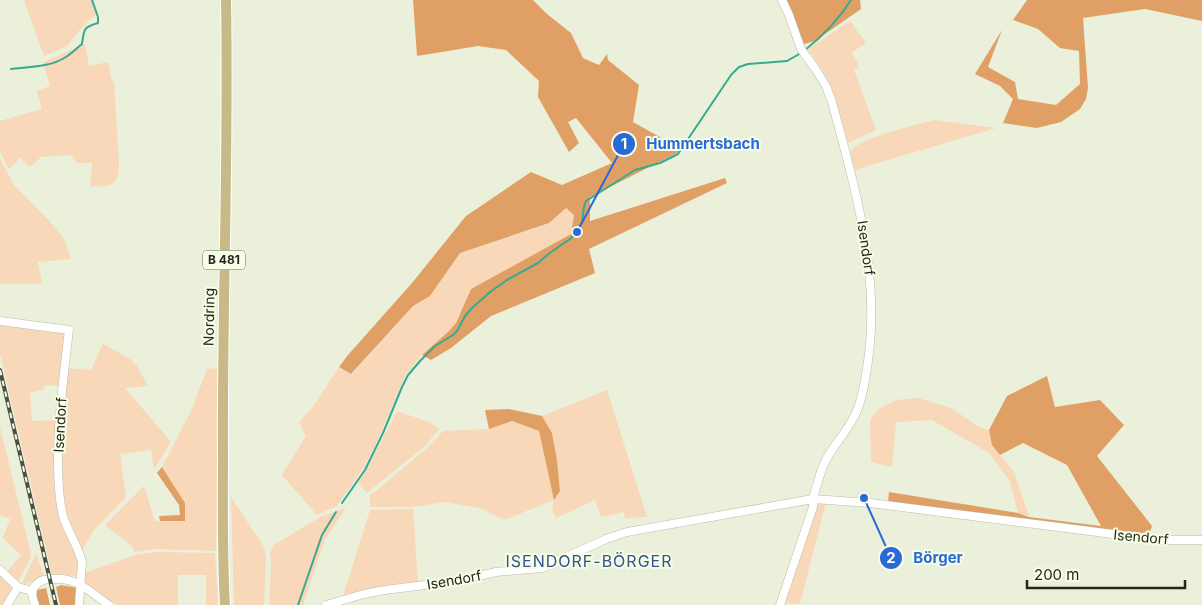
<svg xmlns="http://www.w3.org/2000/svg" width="1202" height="605" viewBox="0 0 1202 605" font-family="Inter,sans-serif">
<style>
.green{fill:#f9d7b9}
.forest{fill:#e0a065}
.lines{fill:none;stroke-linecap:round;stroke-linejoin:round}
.stream{stroke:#38a991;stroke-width:2}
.minor-casing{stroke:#b9bea9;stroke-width:9}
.major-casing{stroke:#fff;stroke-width:12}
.minor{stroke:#fff;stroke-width:8}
.major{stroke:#c9b987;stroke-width:10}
.rail-casing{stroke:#4c4f44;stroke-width:4}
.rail{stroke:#f7fde7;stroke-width:2;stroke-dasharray:5.5;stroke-linecap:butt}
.labels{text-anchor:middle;stroke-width:4;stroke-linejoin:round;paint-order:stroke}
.shield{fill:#f7fde7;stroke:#64675b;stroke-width:1}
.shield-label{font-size:12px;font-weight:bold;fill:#25271f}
.street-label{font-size:14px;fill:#25271f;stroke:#f7fde7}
.quarter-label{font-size:16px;letter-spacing:1px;fill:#33548c;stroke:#f7fde7}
.leader{fill:none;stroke:#296ad7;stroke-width:2}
.callout-dot{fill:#296ad7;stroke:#f7fde7;stroke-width:2}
.mark-label{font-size:15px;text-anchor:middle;font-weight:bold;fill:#fff}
.callout-label{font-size:15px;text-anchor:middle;font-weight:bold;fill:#296ad7;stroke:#f7fde7;stroke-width:4;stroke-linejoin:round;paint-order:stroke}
</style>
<rect width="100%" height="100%" fill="#eaf0da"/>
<path class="green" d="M24 0H93L97 14 83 26 67 46 44 56Z
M850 21 866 43 851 53 857 62 859 68 854 70 876 130 848 143 835 97 828 79 808 49Z
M85 44 89 66 108 62 112 81H114L119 163C119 186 111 188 90 186L92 163H77L70 155 41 157 30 167 20 158 9 169 0 152V121L42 109 37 91 50 86 43 62Z
M935 120 996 128 854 170C852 165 849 157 851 151 858 138 919 124 935 120Z
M0 159 14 185 52 224 64 239 71 259 38 262 42 284H0Z
M566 208 574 215 571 234 471 289 456 323 449 331 422 355 406 374 375 446 364 467 337 506 317 515 282 475 306 436 299 422 313 407 339 367 352 374 413 306 430 296 460 253 549 223Z
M0 324 67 331 59 386 44 385 45 389 30 393 32 421 58 420V496L79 557V575L73 576 64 574 52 575 0 354Z
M103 344 130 359 137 366 148 386 125 388 171 442 154 469 151 450 120 454 126 497 94 530 81 552 65 515 60 471 66 368 91 370Z
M219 368 216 551 156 549 135 552 132 546 105 525 144 486 155 521H185V503L162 467 191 411 207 369Z
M607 390 647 517 625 518 624 512 601 517 595 500 556 518 552 510 554 500 504 520 480 508 446 502 413 507H370V495L375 492 427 448 443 431 489 429 512 421 539 431 554 499 560 490 557 460 552 433 542 416Z
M918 398 951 408 979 427 989 430 992 445 1014 472 1029 516 1018 513 1010 481 989 453 932 420 896 422 892 467 871 462 870 421 877 410 896 400Z
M397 411 429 422 439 429 425 446 367 493 358 483 366 471Z
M0 427 31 554 30 559 17 584 6 573 21 555 3 538 10 519 0 515Z
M231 497 264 547 266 558 264 605H234Z
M817 501 826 502 800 604 782 603Z
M346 508 325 539 303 605H269L271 561 270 552 274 545 322 516Z
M413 509 418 582 382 586 343 596 370 510Z
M156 552 215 553 218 601 217 605H206V575H178V605H117L104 598 83 582 85 573 135 555Z
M36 554 44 576 32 582H28L25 584 22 583Z
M0 573 15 587 4 605H0Z"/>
<path class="forest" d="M413 0H533L547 14 571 33 583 58 599 65 607 54 608 60 639 85 633 122 683 150 590 197V221L725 178 727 183 589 249 595 273 491 316 451 348 431 360 422 355 449 331 456 323 471 289 571 234 574 215 566 208 549 223 460 253 430 296 413 306 351 374 339 367 348 355 412 283 466 216 531 172 562 185 612 163 576 118 568 122 579 143 569 152 538 97 539 81 506 50 478 46 417 56Z
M787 0H860L861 9 815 41 804 44Z
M1027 0H1202V21L1145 9 1083 18 1088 88 1086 99 1080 109 1061 122 1037 128 1003 123 1013 99 1000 86 975 74 1002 30 988 67 1015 82 1018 99 1056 105 1080 84 1079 51 1060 48 1038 29 1013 20Z
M1047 376 1055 407 1100 400 1124 425 1097 456 1152 526 1148 538 888 502 889 492 1018 513 1029 517 1101 526 1067 465 1023 443 1000 455 992 445 989 430 1007 396Z
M509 409 542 416 552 433 557 460 560 491 554 500 539 431 512 421 489 429 485 410Z
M162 467 185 503V521H160L159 516 180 515 179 505 157 473Z
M61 585 78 588V605H60L56 587Z
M46 588 50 605H38L36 595 37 590Z"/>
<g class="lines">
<path class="stream" d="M805 50C823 36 839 19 851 0
M11 69C29 67 51 67 66 57 72 53 77 48 82 44 84 30 83 27 98 23V17L92 0
M342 503 365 470 383 433 402 387 408 375 421 360 435 346 453 335 457 331 465 316 472 308 490 292 507 280 538 263 551 252 570 239 577 232 582 222 584 207 586 201 635 170 660 163 678 154 731 75 739 67 748 64 787 61 801 53
M298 605 322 535 336 512"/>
<g class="minor-casing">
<path id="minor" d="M0 321 69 330C64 370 59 411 58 451 58 472 58 495 63 516 68 532 78 546 82 562L79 605
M0 570 18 587 32 591
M7 605 18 587
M35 605C32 597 30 590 37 584 41 580 46 579 51 579 77 576 89 592 109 605
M326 605 364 594 385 590 457 581 496 572 542 568 606 539 627 532 813 499 870 503 1160 540H1202
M780 605 813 507C813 499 814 493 817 485 820 474 823 463 830 453 839 439 852 425 858 408 863 395 865 381 867 368 882 278 855 188 832 102L826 86 816 70 801 49 789 15 782 0"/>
</g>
<g class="major-casing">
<path id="major" d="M225 605C222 555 223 504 223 454 222 303 229 151 226 0"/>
</g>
<use href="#minor" class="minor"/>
<use href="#major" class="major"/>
<g class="rail-casing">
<path id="rail" d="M0 370 56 605"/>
</g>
<use href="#rail" class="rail"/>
</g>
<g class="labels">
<rect class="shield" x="203" y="250.5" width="42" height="19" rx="4"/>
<g class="shield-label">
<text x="224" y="264">B 481</text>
</g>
<g class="street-label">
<text transform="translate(866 248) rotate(82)" y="5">Isendorf</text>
<text transform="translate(209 317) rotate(-89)" y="5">Nordring</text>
<text transform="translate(60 425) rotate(-87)" y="5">Isendorf</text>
<text transform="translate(1141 537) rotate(5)" y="5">Isendorf</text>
<text transform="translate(454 580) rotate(-10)" y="5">Isendorf</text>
</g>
<g class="quarter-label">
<text x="589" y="567">ISENDORF-BÖRGER</text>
</g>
</g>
<path class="leader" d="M577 232L624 144M864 498L891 558"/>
<g class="callout-dot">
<circle cx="577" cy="232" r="5"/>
<circle cx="864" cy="498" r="5"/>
<circle cx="624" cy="144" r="12"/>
<circle cx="891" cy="558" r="12"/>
</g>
<g class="mark-label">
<text x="624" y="149">1</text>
<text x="891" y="563">2</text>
</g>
<g class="callout-label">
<text x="703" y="149">Hummertsbach</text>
<text x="938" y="563">Börger</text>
</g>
<path d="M1027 580v8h158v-8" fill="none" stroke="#25271f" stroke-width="2.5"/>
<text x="1034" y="580" font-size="15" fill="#25271f" stroke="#f7fde7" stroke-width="4" paint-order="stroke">200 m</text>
</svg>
